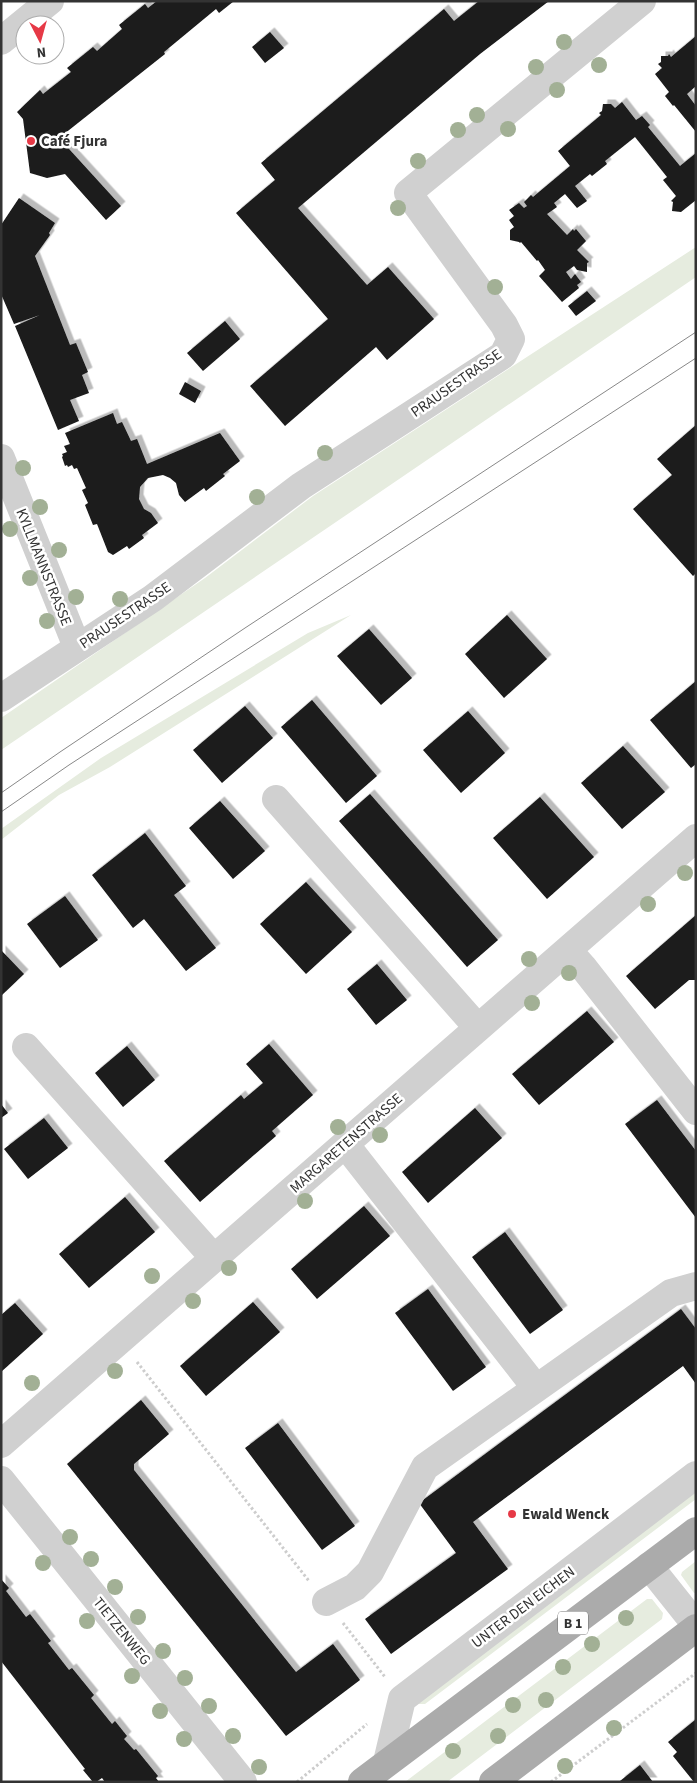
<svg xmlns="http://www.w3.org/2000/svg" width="697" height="1783" viewBox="0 0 697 1783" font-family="'Source Sans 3',sans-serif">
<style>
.green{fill:#e6ecdf}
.building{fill:#1a1a1a;filter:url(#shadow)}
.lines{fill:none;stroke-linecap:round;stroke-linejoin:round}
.path{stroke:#cdcdcd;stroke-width:3;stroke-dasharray:2.5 2.5;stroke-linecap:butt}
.minor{stroke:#d0d0d0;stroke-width:28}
.major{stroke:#ababab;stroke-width:28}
.tram{stroke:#888;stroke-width:1}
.tree{fill:#a2b095}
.poi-dot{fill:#e63946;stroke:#fff;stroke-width:2}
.labels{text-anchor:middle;stroke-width:5;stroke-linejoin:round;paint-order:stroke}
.shield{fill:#fff;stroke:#707070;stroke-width:1}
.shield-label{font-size:14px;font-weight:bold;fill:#333}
.poi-label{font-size:15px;font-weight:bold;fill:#333;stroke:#fff;text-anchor:start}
.street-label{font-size:15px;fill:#333;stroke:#fff}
</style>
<defs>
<filter id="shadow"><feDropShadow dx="4.5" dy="-4.5" stdDeviation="0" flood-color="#0004"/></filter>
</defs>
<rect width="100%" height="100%" fill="#fff"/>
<path class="green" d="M696 247V277L1 750V718L205 578 313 496Z
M351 615 110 767 59 795 1 840V829L101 758 308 633Z
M696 1486V1499L425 1704H419L417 1701Z
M696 1561V1593H694L681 1575 682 1572Z
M647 1599H652L663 1613 662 1619 447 1782H405Z"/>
<path class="building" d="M157 1H234L219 13 216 9 164 52 165 54 59 138 121 206 106 220 65 174 47 178 30 173 23 119 17 112 40 90 43 94 71 72 67 68 93 47 97 51 122 29 119 25 145 4 148 8Z
M479 1H549L480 54 298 208 367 285 388 267 434 319 387 360 376 347 285 426 250 386 328 319 236 213 275 180 261 163 444 9 454 21Z
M270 32 284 48 265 63 252 47Z
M696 36V86L687 94 696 106V132L674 105 673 106 665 96 669 92 655 74 662 68 658 64 661 62V56H668L669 54 671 57Z
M622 102 636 120 642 116 650 125 648 127 680 166 696 153V200L681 212 672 211 673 202 671 201 676 196 663 180 667 177 635 137 605 161 607 164 592 176 590 174 575 186 587 201 577 208 565 194 554 203 557 207 547 214 567 235 573 229 574 231 576 229 586 241 577 250 589 262 587 263V272L577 270 574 266 566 272 571 279 575 274 581 282 577 285 579 288 562 302 539 276 545 270 538 260 537 261 521 242 520 243 519 242 510 240V230L514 227 509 220 514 216 509 210 519 203 524 208 527 206 524 202 531 195 533 197 570 166 558 151 601 115 599 113 602 111 603 104H611L615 108Z
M19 198 55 223 49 233 50 235 35 256 70 345 76 343 88 372 82 375 89 393 70 400 79 421 58 430 15 326 40 315 14 324 1 294V225Z
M587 291 596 301 576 316 568 306Z
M225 321 240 339 203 371 187 353Z
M185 382 201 391 195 403 179 394Z
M113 413 117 424 122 422 131 441 137 439 147 464 220 433 240 461 223 474 225 476 206 491 204 488 185 502 179 495 176 483 170 478 163 475 148 478 140 487 139 499 144 509 151 513 158 523 142 535 144 538 129 549 127 546 113 555 108 552 97 524 93 525 85 505 88 503 82 490 86 488 77 468 74 469 72 465 68 467 67 465 65 466 62 457 63 456 62 454 67 452 64 446 70 444 65 433Z
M696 425V573L693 576 633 509 672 475 657 459Z
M507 615 547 659 504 698 465 654Z
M369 629 412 678 381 705 337 656Z
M696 681V764L691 768 650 720Z
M312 700 377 776 346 803 281 727Z
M245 706 273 738 222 783 193 750Z
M468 711 505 753 461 793 423 750Z
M623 746 665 792 622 829 581 783Z
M370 794 498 940 467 967 339 821Z
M540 797 594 857 547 899 493 838Z
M220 801 265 851 233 879 189 828Z
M145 833 186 886 174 895 216 948 186 971 144 919 133 928 92 875Z
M306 882 352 932 306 974 260 924Z
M65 896 98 940 60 968 27 924Z
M696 915V980H689L655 1009 626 976Z
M1 950 24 974 1 996Z
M377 964 407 1000 376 1025 347 989Z
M587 1011 614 1042 539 1105 512 1074Z
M269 1044 313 1095 272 1131 276 1136 200 1202 164 1161 241 1095 244 1099 263 1083 246 1064Z
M127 1046 155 1080 123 1107 95 1073Z
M657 1100 696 1151V1218L625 1124Z
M1 1104 8 1113 1 1118Z
M475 1108 502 1138 428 1203 402 1172Z
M44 1118 68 1148 28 1179 4 1149Z
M125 1197 155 1232 89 1288 59 1254Z
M364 1206 390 1236 317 1299 291 1269Z
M505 1232 563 1310 530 1334 472 1257Z
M428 1289 486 1367 453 1391 395 1313Z
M253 1302 280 1332 206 1396 180 1366Z
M15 1303 43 1334 1 1372V1315Z
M681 1309 696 1329V1384L683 1366 473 1522 508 1569 391 1654 365 1619 456 1553 419 1503Z
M141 1400 169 1434 134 1464V1470L296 1672 333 1644 360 1680 286 1736 67 1464Z
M278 1423 355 1526 322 1550 245 1448Z
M1 1579 9 1588 6 1591 26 1617 30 1614 51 1641 48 1643 69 1670 72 1668 94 1695 91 1698 112 1724 115 1721 127 1736 124 1739 134 1750 136 1749 158 1776 156 1778 159 1782H105L102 1778 96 1782H93L83 1770 85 1769 1 1661Z
M695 1720 696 1721V1782H694L673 1756 677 1752 668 1742Z
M640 1765 653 1782H621L620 1781Z"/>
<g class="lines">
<path class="path" d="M137 1362 309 1581
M343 1623 385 1677
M297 1782 367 1724
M551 1782 696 1673"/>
<path class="minor" d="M1 41 50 1
M1 458 77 647
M1 698 153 598 301 486 503 355 511 339 504 325 408 193 642 1
M276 799 478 1028
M568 950 583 967 696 1111
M26 1047 214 1258
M345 1144 536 1388
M1 1444 696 838
M1 1480 243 1782
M649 1566 696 1625
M326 1602 355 1587 370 1572 425 1467 671 1293 696 1286
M387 1762 402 1699 696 1475"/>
<path class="major" d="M362 1782 696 1531
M493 1782 696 1628"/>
<path class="tram" d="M1 793 60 752 245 628 696 332
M1 812 69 765 696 358"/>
</g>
<g class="tree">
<circle cx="564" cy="42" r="8"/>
<circle cx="599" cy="65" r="8"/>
<circle cx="536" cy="67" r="8"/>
<circle cx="557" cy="90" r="8"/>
<circle cx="477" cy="115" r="8"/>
<circle cx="508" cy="129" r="8"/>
<circle cx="458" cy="130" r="8"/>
<circle cx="418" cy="161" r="8"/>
<circle cx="398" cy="208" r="8"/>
<circle cx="495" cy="287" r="8"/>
<circle cx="325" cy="453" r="8"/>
<circle cx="23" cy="468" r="8"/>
<circle cx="257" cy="497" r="8"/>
<circle cx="40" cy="507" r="8"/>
<circle cx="10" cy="529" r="8"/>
<circle cx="59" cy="550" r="8"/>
<circle cx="30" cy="578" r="8"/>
<circle cx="76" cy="597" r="8"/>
<circle cx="120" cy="599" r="8"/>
<circle cx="47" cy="621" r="8"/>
<circle cx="685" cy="873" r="8"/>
<circle cx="648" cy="904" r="8"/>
<circle cx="529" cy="959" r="8"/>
<circle cx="569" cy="973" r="8"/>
<circle cx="532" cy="1003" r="8"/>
<circle cx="338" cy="1127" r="8"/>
<circle cx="380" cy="1135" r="8"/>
<circle cx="305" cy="1201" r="8"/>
<circle cx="229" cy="1268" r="8"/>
<circle cx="152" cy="1276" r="8"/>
<circle cx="193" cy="1301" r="8"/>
<circle cx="115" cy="1371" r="8"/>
<circle cx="32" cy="1383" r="8"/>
<circle cx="70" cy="1537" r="8"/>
<circle cx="91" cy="1559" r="8"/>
<circle cx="43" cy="1563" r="8"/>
<circle cx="115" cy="1587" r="8"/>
<circle cx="138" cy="1617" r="8"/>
<circle cx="626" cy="1618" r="8"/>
<circle cx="87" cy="1621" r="8"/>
<circle cx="592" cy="1644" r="8"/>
<circle cx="163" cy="1651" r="8"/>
<circle cx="563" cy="1667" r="8"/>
<circle cx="132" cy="1676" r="8"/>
<circle cx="185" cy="1678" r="8"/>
<circle cx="546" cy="1700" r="8"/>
<circle cx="513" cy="1705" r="8"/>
<circle cx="209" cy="1706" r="8"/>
<circle cx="160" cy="1711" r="8"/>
<circle cx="614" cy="1728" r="8"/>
<circle cx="233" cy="1736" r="8"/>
<circle cx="498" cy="1736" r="8"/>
<circle cx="184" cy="1739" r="8"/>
<circle cx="453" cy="1751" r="8"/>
<circle cx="565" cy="1766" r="8"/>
<circle cx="259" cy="1767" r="8"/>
</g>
<g class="poi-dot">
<circle cx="31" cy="141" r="5"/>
<circle cx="512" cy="1514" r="5"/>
</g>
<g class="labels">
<rect class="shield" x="558" y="1611.5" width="30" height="23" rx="4"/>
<g class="shield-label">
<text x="573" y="1628">B 1</text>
</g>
<g class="poi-label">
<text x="41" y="146">Café Fjura</text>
<text x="522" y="1519">Ewald Wenck</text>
</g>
<g class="street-label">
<text transform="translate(456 383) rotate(-35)" y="5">PRAUSESTRASSE</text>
<text transform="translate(44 567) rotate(68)" y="5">KYLLMANNSTRASSE</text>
<text transform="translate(125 615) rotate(-34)" y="5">PRAUSESTRASSE</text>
<text transform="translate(346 1143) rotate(-41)" y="5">MARGARETENSTRASSE</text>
<text transform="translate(523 1607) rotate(-37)" y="5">UNTER DEN EICHEN</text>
<text transform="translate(122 1631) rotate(51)" y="5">TIETZENWEG</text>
</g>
</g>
<rect width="697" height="1783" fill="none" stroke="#333333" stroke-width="5"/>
<g transform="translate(40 40) rotate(174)"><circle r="24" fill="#ffffff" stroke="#adadad"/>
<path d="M0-4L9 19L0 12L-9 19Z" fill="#e63946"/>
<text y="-8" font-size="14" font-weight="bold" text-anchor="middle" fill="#333333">N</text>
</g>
</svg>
